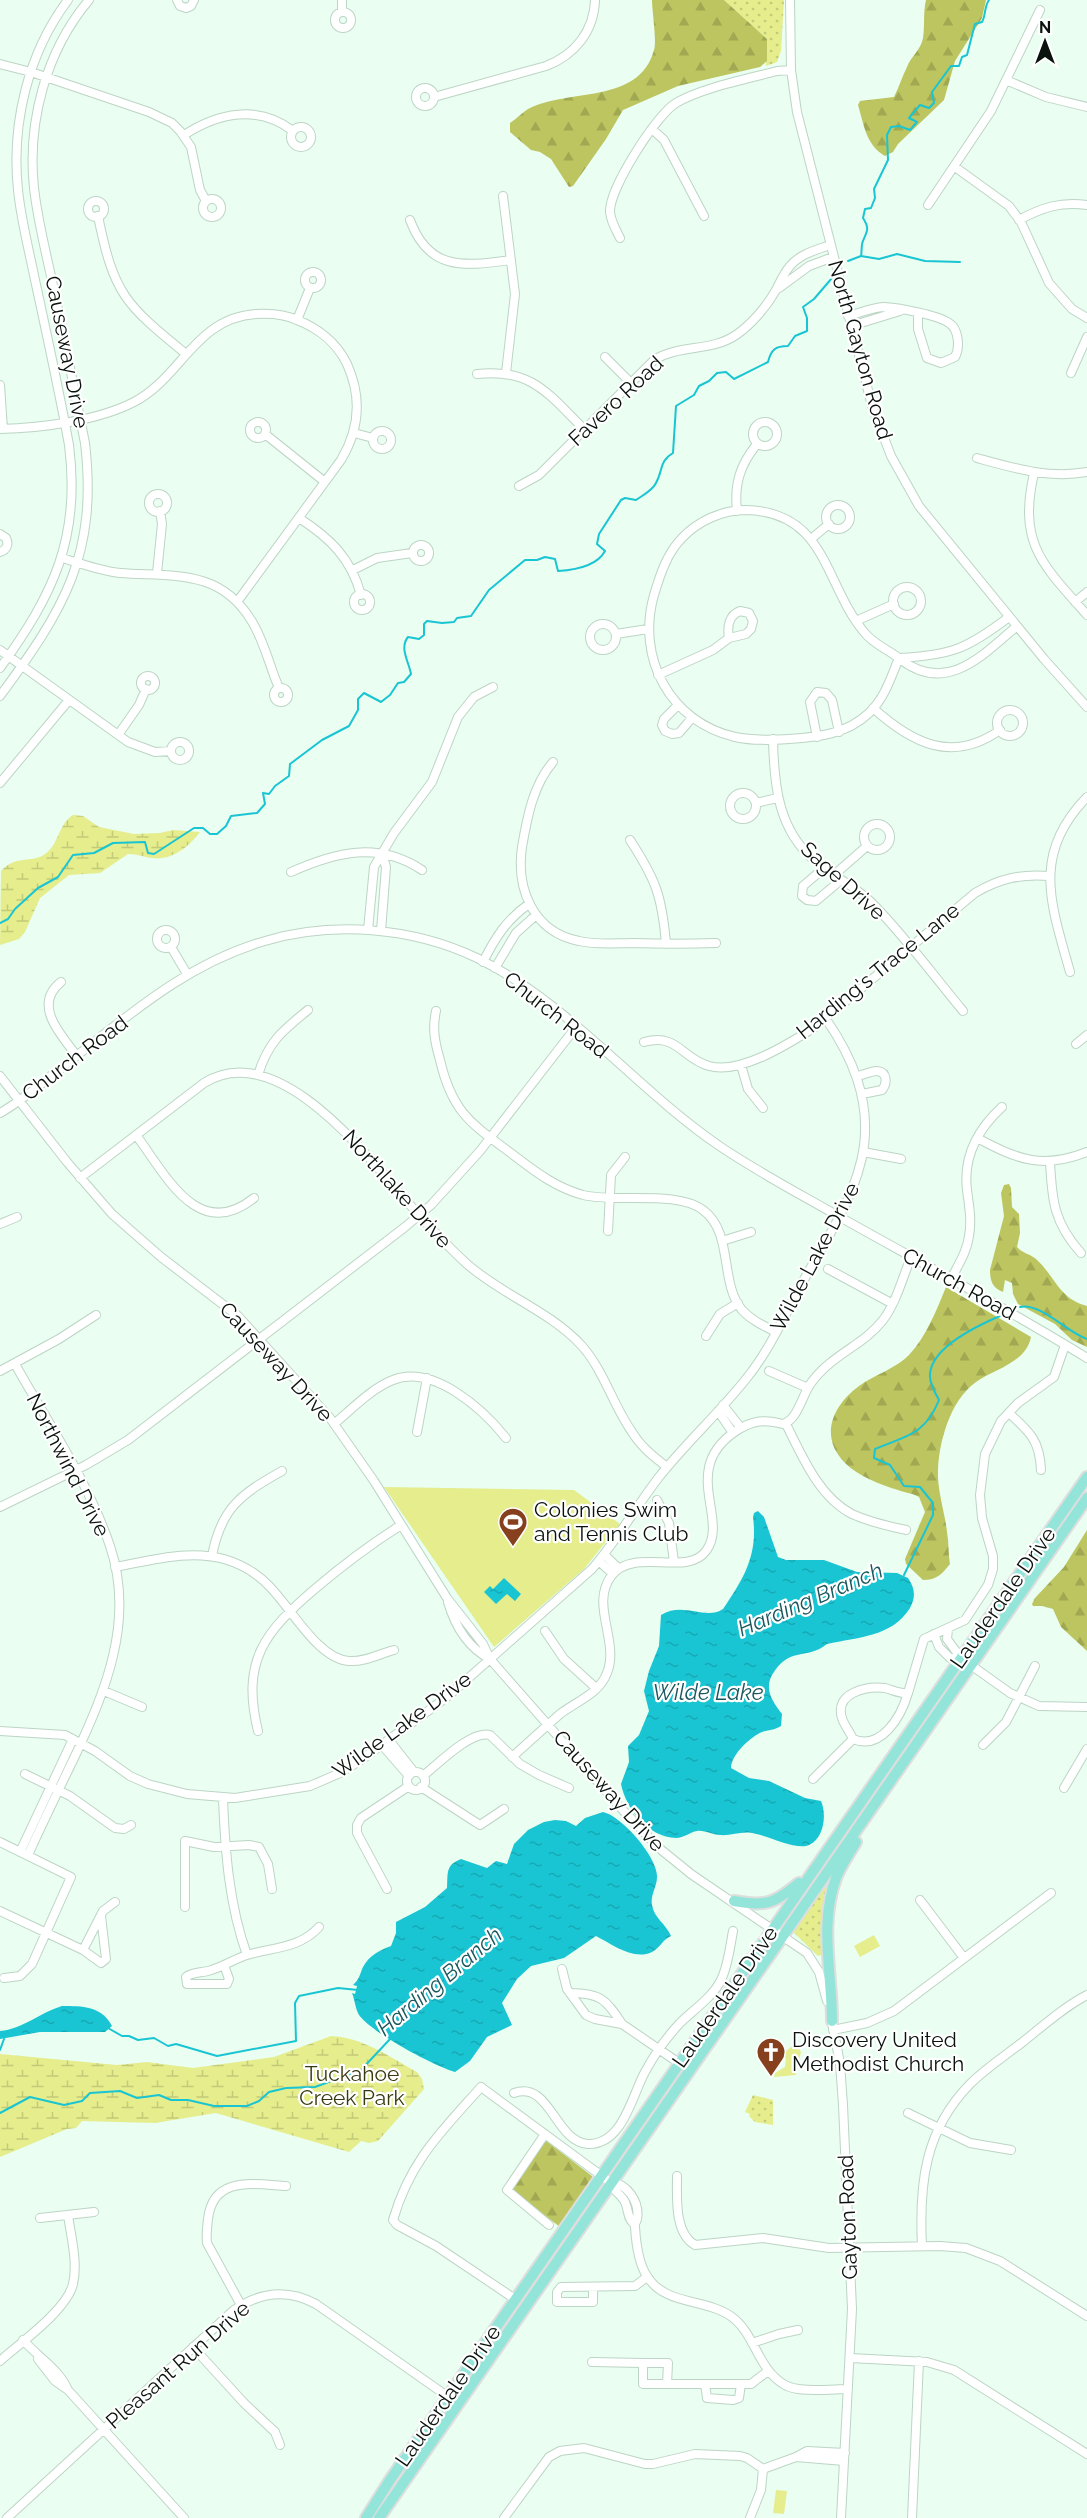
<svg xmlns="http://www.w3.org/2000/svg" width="1087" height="2518" viewBox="0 0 1087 2518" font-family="Raleway,sans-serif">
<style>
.grass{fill:url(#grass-dots)}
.forest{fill:url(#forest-firs)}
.wetland{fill:url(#wetland-marsh)}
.garden{fill:#e5ed8d}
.water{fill:url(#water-ripples)}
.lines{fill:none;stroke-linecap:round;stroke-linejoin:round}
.stream{stroke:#19c5d3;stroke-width:2}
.minor-casing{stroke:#bcd5c5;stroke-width:10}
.major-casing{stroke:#dddedd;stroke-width:14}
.minor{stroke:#fff;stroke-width:8}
.major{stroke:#94e5d9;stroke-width:10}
.labels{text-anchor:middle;stroke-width:4.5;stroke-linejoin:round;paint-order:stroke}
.street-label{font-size:21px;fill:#09120d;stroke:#fff}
.poi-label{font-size:21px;fill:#09120d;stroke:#fff;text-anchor:start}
.park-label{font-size:21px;fill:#373a0f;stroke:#fff}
.water-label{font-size:22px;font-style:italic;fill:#19575d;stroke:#fff}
</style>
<defs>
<pattern id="grass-dots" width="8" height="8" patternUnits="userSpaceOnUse" patternTransform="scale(1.5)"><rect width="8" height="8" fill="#e5ed8d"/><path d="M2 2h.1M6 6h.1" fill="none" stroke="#c3ca78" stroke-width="1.8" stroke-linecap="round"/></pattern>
<pattern id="forest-firs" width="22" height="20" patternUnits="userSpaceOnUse" patternTransform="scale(1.5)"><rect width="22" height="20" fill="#bdc560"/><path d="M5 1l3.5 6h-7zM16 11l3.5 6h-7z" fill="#a1a852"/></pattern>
<pattern id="wetland-marsh" width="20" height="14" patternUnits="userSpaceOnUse" patternTransform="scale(1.5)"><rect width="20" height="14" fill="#e5ed8d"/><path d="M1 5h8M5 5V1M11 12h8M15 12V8" fill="none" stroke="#c3ca78"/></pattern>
<pattern id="water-ripples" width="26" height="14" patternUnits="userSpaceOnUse" patternTransform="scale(1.5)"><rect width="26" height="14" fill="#19c5d3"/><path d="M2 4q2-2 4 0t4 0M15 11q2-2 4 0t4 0" fill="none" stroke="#16a8b4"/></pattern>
</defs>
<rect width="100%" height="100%" fill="#eafef1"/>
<path class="grass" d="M724 0H784L781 51 777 62 766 66 767 39Z
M925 1719 895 1766 817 1877 838 1841Z
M833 1870 823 1954 818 1956 792 1931Z
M753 2095 773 2100V2125L755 2122 749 2116 750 2114 745 2112Z"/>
<path class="forest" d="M652 0H724L767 39V61L760 67 678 86 623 110 606 139 573 186 569 187 551 159 540 152 531 150 510 132V123C516 119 522 113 528 109 568 88 639 105 654 50 657 42 652 11 652 0Z
M926 0H986L982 18 955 61 944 100 898 144 893 152 885 156C866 145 864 125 858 105L860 101 894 97C899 87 902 77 907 67 911 56 921 50 923 38 925 25 923 13 926 0Z
M1009 1184 1011 1188 1012 1207 1019 1214 1020 1233 1017 1247C1022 1253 1030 1254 1036 1259 1055 1276 1059 1299 1087 1306V1347L1072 1340 1055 1324 1018 1304 1013 1294 1012 1283 1005 1280 1003 1292C992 1288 990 1280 990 1270L1004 1216 1001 1193 1004 1185Z
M946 1287 1031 1337C1026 1363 994 1369 976 1382 949 1401 937 1447 938 1478 939 1496 945 1514 947 1532 949 1543 948 1553 950 1564 942 1574 937 1580 923 1580L906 1564 905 1559 925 1512 919 1497C913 1493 905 1493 898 1490 881 1485 858 1476 845 1463 819 1437 832 1406 859 1386 874 1375 895 1369 909 1355 926 1337 937 1309 946 1287Z
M1087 1530V1651L1061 1627 1053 1609 1042 1606H1033L1032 1604 1035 1598 1064 1567Z
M545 2140 592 2176 593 2179 560 2227 512 2190Z"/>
<path class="wetland" d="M73 815 83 816 99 827 134 834 160 833 173 830 200 832C189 847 171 861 152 858 144 857 137 854 128 854L100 873 69 875 40 898 25 932 19 939 0 945 1 871C17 854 31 864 45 854 59 845 58 824 73 815Z
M331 2036C362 2037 390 2057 417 2072L422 2079 424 2089 378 2141 369 2143 361 2141 349 2152 216 2113 155 2123 82 2121 76 2128 67 2129 0 2157V2054L117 2065 147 2062 193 2068 274 2057Z"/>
<path class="garden" d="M384 1487 574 1490 620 1524 584 1569 494 1647Z
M874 1935 880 1946 860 1957 854 1946Z
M792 2046 798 2047 801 2052 796 2075 774 2077 775 2073 785 2067 786 2059 783 2054Z
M776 2490 787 2491 784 2514 773 2513Z"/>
<path class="water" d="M758 1511 764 1517 778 1557 786 1560H824L857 1572 897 1573 908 1578C915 1588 916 1597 910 1608 892 1637 858 1637 827 1644 806 1661 790 1645 772 1675 764 1690 773 1702 782 1714L781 1726C775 1730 768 1730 762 1732 750 1737 731 1755 731 1768L749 1778 769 1781 805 1798 821 1801C827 1815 824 1838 809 1845 797 1851 766 1835 752 1833 741 1831 731 1836 720 1835 712 1835 705 1830 697 1831 690 1832 684 1838 676 1838 648 1837 626 1809 621 1784L629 1762 628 1746 639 1735 649 1711 644 1691 649 1671 659 1646 661 1615C684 1601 705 1621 723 1609 744 1578 758 1555 753 1517L754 1513Z
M504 1578 521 1594 515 1601 507 1594 496 1604 484 1592 490 1586 493 1589Z
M603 1812C622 1816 658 1858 657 1877 657 1887 650 1895 652 1905 654 1918 666 1924 671 1936 663 1939 660 1948 652 1952 633 1961 612 1944 596 1936L564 1958 531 1966 517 1979 502 2003 512 2025 487 2037 470 2061 455 2072C434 2066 372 2033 359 2015 355 2008 355 2000 352 1993L355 1994 357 1986 353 1985C359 1980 360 1974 363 1967 370 1955 378 1951 391 1946L396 1933V1922L425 1907 447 1888C448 1874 445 1865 461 1859L487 1868 496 1861 507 1864 514 1844 528 1830 544 1822 555 1820 566 1821 576 1826 585 1818Z
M62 2006C82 2006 102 2006 112 2026L105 2032H40L0 2039V2031C23 2029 39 2013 62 2006Z"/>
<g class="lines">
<path class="stream" d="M861 256C862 252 861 245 863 241 867 231 870 229 863 218L865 209 871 208 875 198 874 189 888 160 887 135 891 127 899 126 910 130 917 122 909 118 920 105 929 108 934 103 932 92 951 66H959L962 57 967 55 975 24 982 22C986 15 984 7 989 0
M848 261 861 256 879 259 897 254 925 261 960 262
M0 923 8 919 15 909 38 888 58 877 73 855 94 853 113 843 145 842 148 853 154 854 194 828H203L210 834H217L226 826 231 816 257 813 265 804 263 793 269 794 275 786 289 776 290 764 322 740 349 726 358 710V699L364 693 381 702 390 695 398 683 404 682 411 674C409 662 399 648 408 637L419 639 424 635V624L427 621 442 623 454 622 457 618 471 616 489 590 525 560H537L545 557 555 559 558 571C574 570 597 566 605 551L597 544 599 534 621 500 625 498 636 500C643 495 652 491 656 483 663 471 659 461 673 453L676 406 694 395 699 386 709 381 717 373 726 372 734 379 768 362C771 350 775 346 788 346L795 336 807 331V318L803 307 814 299 832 278
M1020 1307C1040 1302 1068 1333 1087 1339
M904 1575 933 1515V1503L920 1487 904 1486 890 1465 874 1458 875 1449C906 1436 925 1435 939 1400 935 1393 929 1382 930 1374 932 1347 979 1325 1000 1316
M108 2028 122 2036H129L138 2040 154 2038 168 2046 176 2044 217 2056 296 2041 295 2003 299 1996 338 1988 358 1990
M0 2050 4 2039
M0 2113 30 2097 64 2105 82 2101 90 2093 120 2091 137 2098 159 2095 171 2100H188L214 2106H247L259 2101 269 2092 286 2088 315 2087 361 2070 391 2038"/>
<g class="minor-casing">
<path id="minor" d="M177 0 180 6 186 8 191 6 194 0
M342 0V12
M790 0 791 70 797 112 872 406 891 456 919 506 1044 659 1087 707
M335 20a8 8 0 1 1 16 0a8 8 0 1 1-16 0Z
M0 64 31 72 149 112 172 123 180 131 191 147 200 190 206 201
M1006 80 1046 97 1087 107
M416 97a9 9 0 1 1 18 0a9 9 0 1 1-18 0Z
M434 97 546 66C575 55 594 31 595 0
M291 137a10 10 0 1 1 20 0a10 10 0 1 1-20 0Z
M652 129 664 140 704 216
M184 135C218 113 258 104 293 131
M955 167 1009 206 1021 222 1049 283 1072 309 1087 318
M503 196 515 294 506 373
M203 208a9 9 0 1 1 18 0a9 9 0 1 1-18 0Z
M88 209a8 8 0 1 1 16 0a8 8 0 1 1-16 0Z
M928 205 991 111 1040 10
M98 216C114 295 125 304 186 354
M410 220C429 272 465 266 511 260
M1019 220C1041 208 1061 201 1087 205
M620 238C616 230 611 222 610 212 609 189 656 115 676 103 701 88 747 79 777 71L791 70
M305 280a8 8 0 1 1 16 0a8 8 0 1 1-16 0Z
M779 288 809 266 833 257
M848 316C860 313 873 307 885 307 899 308 938 315 949 323 959 329 960 348 955 357L941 363 927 358 918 329V313
M297 320 310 288
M851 326 900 311
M605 357 630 382
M1071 373 1087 337
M477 374C532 368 548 394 584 429
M0 385 3 429
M753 434a12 12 0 1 1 24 0a12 12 0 1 1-24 0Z
M250 430a8 8 0 1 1 16 0a8 8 0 1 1-16 0Z
M0 429C41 428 97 421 134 402 182 377 195 318 256 314 270 313 284 314 297 320 318 328 337 343 347 364 362 397 359 430 341 460L237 602
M373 440a9 9 0 1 1 18 0a9 9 0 1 1-18 0Z
M354 433 373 438
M265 434 325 482
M977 458C1013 468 1049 479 1087 472
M1034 473C1018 544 1042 564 1087 615
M519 486 539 475 654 360C680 344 711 352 736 335 752 324 767 306 776 290 780 282 784 273 790 266 800 254 816 250 830 245
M149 503a9 9 0 1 1 18 0a9 9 0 1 1-18 0Z
M826 517a12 12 0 1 1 24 0a12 12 0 1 1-24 0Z
M737 511C734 484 740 465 757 444
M299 518C330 538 351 558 361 595
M0 534 6 538C9 544 7 550 0 552
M811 539 829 524
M413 553a8 8 0 1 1 16 0a8 8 0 1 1-16 0Z
M62 558C80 563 100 571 120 573 171 577 219 568 251 620 264 640 269 665 279 688
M353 570 377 558 412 553
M157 573 162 524 160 511
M893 601a14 14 0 1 1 28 0a14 14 0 1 1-28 0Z
M354 602a8 8 0 1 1 16 0a8 8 0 1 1-16 0Z
M1075 602 1087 592
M856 621 894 604
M590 637a13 13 0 1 1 26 0a13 13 0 1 1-26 0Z
M616 634 648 629
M0 650 128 742 155 752 171 751
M899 658C891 677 885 698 869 713 847 734 819 737 789 739 772 740 753 741 735 737 670 722 636 658 654 595 660 575 667 553 682 538 698 521 722 510 746 510 827 512 824 584 864 632 874 645 888 649 900 659 946 695 982 656 1017 626
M899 658C952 655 967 649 1009 617
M0 668C53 595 81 538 69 445 59 390 47 335 35 280 29 250 21 220 18 190 11 124 28 53 68 0
M658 675 713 650 729 638 746 634 751 629 753 621 749 613 740 611C729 615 727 627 729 638
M141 683a7 7 0 1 1 14 0a7 7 0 1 1-14 0Z
M274 695a7 7 0 1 1 14 0a7 7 0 1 1-14 0Z
M0 696C64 609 98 555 85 443 75 394 66 345 55 295 48 260 38 224 34 188 27 122 46 51 89 0
M677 706 664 719 662 725 665 731 672 734 679 733 692 718
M873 708C912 743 952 764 1000 730
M997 723a13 13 0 1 1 26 0a13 13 0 1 1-26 0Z
M118 735 139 705 146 689
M817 737 810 702 817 692 826 693 832 700 839 732
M773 739C774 785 778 830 815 861 834 877 857 887 874 905 906 938 934 976 963 1011
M171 751a9 9 0 1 1 18 0a9 9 0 1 1-18 0Z
M553 762C533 785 527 818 522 847 516 889 533 932 579 941 596 945 616 943 634 943 661 944 688 944 716 943
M0 783 69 700
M730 806a13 13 0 1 1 26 0a13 13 0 1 1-26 0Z
M756 803 777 798
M864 837a13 13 0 1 1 26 0a13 13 0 1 1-26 0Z
M630 840C656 880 662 896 666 944
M824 868 803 886 802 896 807 900 816 901 841 880
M291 872C336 852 378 841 422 870
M834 875 867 846
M157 939a9 9 0 1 1 18 0a9 9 0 1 1-18 0Z
M368 930 374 867 394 833 432 782 458 717 474 697 493 687
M381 931 386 867 382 854
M171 947 187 974
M483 962C495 938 507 919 529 904
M495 968 516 933 536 915
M1070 972C1051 904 1031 854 1087 797
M61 982C32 1005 61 1035 77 1056
M436 1011C432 1029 435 1043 440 1060 453 1116 474 1125 516 1157 537 1173 557 1188 583 1195 616 1203 677 1190 703 1210 734 1233 719 1282 742 1310 751 1320 764 1326 776 1332
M644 1042C678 1033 681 1058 709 1066 740 1075 790 1043 815 1027L975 893C1000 878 1021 874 1049 876
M1076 1044 1087 1035
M741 1065 748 1089 763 1108
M258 1075C268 1042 282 1031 308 1010
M0 1076 67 1162 112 1214 161 1257 238 1316 330 1418 374 1481 447 1598 483 1644 490 1659 620 1807 659 1848 691 1874 807 1953 819 1972 827 2001
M857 1076C863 1075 871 1071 877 1071 888 1072 887 1084 882 1090L862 1094
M0 1113C20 1102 38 1086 56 1072 122 1021 184 964 265 941 333 921 412 927 477 958 569 1003 634 1087 718 1145 756 1171 798 1193 838 1216 922 1263 1006 1308 1087 1358
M136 1135C166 1175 198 1243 254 1198
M977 1138C1017 1159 1042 1170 1087 1152
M863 1152 901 1159
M1050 1162C1052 1201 1054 1223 1081 1253
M80 1178 204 1083C276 1038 363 1151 404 1198 424 1221 444 1243 467 1264 502 1295 550 1311 582 1346 604 1371 613 1405 632 1432 641 1447 654 1457 667 1467
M0 1224 17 1217
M608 1231 611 1175 625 1157
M722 1241 751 1232
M828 1269 891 1303
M951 1279C958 1265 967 1252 969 1236 972 1220 969 1206 967 1190 963 1157 978 1129 1002 1107
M706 1336 720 1314 738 1303
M15 1364C48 1423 88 1481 110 1546 135 1620 106 1690 75 1756 59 1789 43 1822 28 1855
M0 1371 59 1339 96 1315
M769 1371 808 1388
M723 1405 741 1428
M718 1411 733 1433
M1009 1413C1030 1432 1040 1441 1041 1470
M334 1424C352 1409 372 1388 393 1380 433 1364 483 1409 506 1438
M786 1424C802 1456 819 1497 852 1514 869 1522 888 1526 906 1530
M417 1432 427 1378
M657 1500 669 1523 674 1562
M0 1507 86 1465 128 1440 405 1227 431 1205 480 1151 576 1027
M604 1554 619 1569
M212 1556C221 1508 241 1494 282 1471
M599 1561 613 1574
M115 1567C150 1561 188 1549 224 1559 241 1564 258 1574 270 1587 291 1608 318 1659 349 1661 365 1662 379 1654 394 1650
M448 1602C455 1626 467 1647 490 1659
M948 1629 947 1639 961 1658 1010 1693 1039 1706 1087 1707
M545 1631 564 1659 596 1688
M934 1634 939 1647 950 1658H961
M104 1691 142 1707
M0 1731 65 1735 95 1751 130 1776 148 1784 187 1794 235 1798 310 1786 340 1773 361 1760 447 1697 592 1569C617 1540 636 1507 659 1477 686 1443 719 1413 746 1379 769 1351 784 1317 801 1285 825 1241 857 1196 864 1146 870 1098 852 1057 826 1019
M258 1731C241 1661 264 1632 316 1588 343 1565 371 1544 401 1525
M853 1739C881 1751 901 1717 908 1693
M389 1740 414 1772
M382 1745 409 1776
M983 1745 1006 1722 1035 1666
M512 1757C528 1743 544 1728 560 1714 577 1701 599 1694 607 1673 620 1641 589 1604 612 1575 635 1547 687 1577 706 1551 730 1519 679 1469 736 1431 753 1420 765 1419 783 1424 798 1420 802 1395 811 1383 832 1354 863 1346 883 1320 896 1303 903 1277 911 1257
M407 1781a9 9 0 1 1 18 0a9 9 0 1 1-18 0Z
M25 1774 70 1796 115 1828 124 1829 131 1825
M423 1776C438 1764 471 1730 490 1735L520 1764 539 1775 569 1788
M813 1779 853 1739C850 1732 844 1725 842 1718 834 1693 866 1686 885 1688 893 1690 900 1694 908 1693L924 1639 965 1620 988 1585 993 1569V1556L982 1518 980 1495 985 1454 1001 1421 1018 1403 1054 1377 1065 1345
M421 1787 480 1825 504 1809
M1064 1788 1087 1749
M223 1798C225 1851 229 1905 247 1955
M0 1842 71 1877 32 1964 20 1976 4 1978
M20 1852 73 1739
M387 1889 357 1833V1825L361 1818 409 1786
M920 1900 964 1958
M185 1907V1841L214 1847 249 1845 259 1847 268 1864 272 1889
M0 1911 83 1950 103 1911 115 1902
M83 1950 101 1963 106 1959 101 1916
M224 1965 229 1979 227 1984H187L186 1977C192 1972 200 1973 208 1971 221 1968 234 1959 247 1955 273 1947 299 1949 319 1927
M562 1969 567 1989 586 2015 595 2019 622 2024 679 2063
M570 1993C600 1993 606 1999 622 2024
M831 2018 840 2063 843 2105 852 2309 841 2518
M833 2030 867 2023 894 2011 1051 1893
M514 2093C550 2080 555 2142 588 2144 623 2145 632 2095 645 2072 654 2055 667 2037 680 2023 693 2010 713 1997 721 1980 728 1966 730 1947 733 1931
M908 2113 970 2143 1011 2150
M545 2134 507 2190 549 2225
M677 2176C677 2197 674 2233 695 2245L763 2238 829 2248 940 2246 966 2248 1000 2261 1087 2316
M610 2182C627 2183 640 2202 637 2219 635 2227 634 2218 635 2227 636 2243 638 2263 647 2276 665 2306 706 2298 732 2317 756 2335 757 2369 785 2385 798 2393 832 2389 848 2389
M40 2218 94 2212
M922 2246C919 2185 924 2131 970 2084 986 2068 1006 2055 1024 2041 1044 2025 1064 2007 1087 1995
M593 2287V2302H557V2292L561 2287 635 2286 647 2277
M515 2299 436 2246 397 2225 393 2220C410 2161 441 2132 481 2087L610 2182C613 2191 621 2194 625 2202 629 2211 627 2218 634 2224
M241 2305 207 2243C206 2235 207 2227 208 2219 213 2176 252 2184 286 2186
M23 2340C38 2357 59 2369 68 2390L184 2518
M752 2343 779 2334 798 2330
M193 2347 244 2403 275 2432 280 2445
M850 2358 927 2362 954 2370 1087 2454
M38 2359 55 2381 68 2390
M0 2361C20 2343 67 2310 73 2284 78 2262 71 2237 68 2215
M592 2362 643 2363V2384H751L768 2371
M643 2363H668L667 2384
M705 2384 707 2398 733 2400 739 2398 741 2384
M844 2461 796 2457 807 2451 845 2453
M7 2518 234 2310C260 2292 288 2289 316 2304L457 2403
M504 2518 549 2457 560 2451 584 2448 645 2464H653L695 2454 740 2456 747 2458 763 2469 796 2457
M750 2518 761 2490 763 2469
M912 2518 919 2361"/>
</g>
<g class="major-casing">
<path id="major" d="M734 1901C766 1907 775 1903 799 1883
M832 2021C832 1974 819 1924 836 1878 841 1865 849 1854 856 1842
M366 2518 390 2480 1087 1477
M379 2518 1087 1498"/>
</g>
<use href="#minor" class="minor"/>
<use href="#major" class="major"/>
</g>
<defs>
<g id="stadium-pin" transform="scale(1.5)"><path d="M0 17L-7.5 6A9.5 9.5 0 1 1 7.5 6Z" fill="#87401e" stroke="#fff"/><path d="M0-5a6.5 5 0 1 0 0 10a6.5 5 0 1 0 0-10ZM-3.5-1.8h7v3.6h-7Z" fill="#fff"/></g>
<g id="church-pin" transform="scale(1.5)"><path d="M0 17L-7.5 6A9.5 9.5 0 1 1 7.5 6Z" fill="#87401e" stroke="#fff"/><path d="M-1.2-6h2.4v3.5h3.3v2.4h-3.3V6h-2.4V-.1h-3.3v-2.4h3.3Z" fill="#fff"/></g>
</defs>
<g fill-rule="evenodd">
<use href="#stadium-pin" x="513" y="1522"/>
<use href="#church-pin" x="771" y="2052"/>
</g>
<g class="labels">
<g class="street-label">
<text transform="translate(860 350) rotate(74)" y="7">North Gayton Road</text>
<text transform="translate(67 352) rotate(79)" y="7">Causeway Drive</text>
<text transform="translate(616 401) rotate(-43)" y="7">Favero Road</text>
<text transform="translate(843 881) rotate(42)" y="7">Sage Drive</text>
<text transform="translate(878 971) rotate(-39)" y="7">Harding's Trace Lane</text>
<text transform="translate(556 1015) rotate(38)" y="7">Church Road</text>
<text transform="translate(75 1058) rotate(-37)" y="7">Church Road</text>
<text transform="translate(397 1189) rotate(48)" y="7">Northlake Drive</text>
<text transform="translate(815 1257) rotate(-62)" y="7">Wilde Lake Drive</text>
<text transform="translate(959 1284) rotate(29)" y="7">Church Road</text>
<text transform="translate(276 1362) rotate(47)" y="7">Causeway Drive</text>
<text transform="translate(68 1465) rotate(63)" y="7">Northwind Drive</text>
<text transform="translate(1003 1598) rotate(-55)" y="7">Lauderdale Drive</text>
<text transform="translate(402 1725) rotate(-36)" y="7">Wilde Lake Drive</text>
<text transform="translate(609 1791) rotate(48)" y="7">Causeway Drive</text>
<text transform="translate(725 1997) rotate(-55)" y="7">Lauderdale Drive</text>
<text transform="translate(848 2217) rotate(-92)" y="7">Gayton Road</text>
<text transform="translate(178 2365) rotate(-41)" y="7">Pleasant Run Drive</text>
<text transform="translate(448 2396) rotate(-55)" y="7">Lauderdale Drive</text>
</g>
<g class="poi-label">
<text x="534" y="1517">Colonies Swim<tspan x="534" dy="24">and Tennis Club</tspan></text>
<text x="792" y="2047">Discovery United<tspan x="792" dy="24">Methodist Church</tspan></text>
</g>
<g class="park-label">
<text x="352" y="2081">Tuckahoe<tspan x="352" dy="24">Creek Park</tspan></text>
</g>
<g class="water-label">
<text transform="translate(810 1599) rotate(-23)" y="8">Harding Branch</text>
<text x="708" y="1700">Wilde Lake</text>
<text transform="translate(439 1981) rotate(-40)" y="8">Harding Branch</text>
</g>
</g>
<g transform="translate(1045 42)" stroke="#ffffff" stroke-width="4.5" paint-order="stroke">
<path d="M0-4.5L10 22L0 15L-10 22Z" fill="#09120d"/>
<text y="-9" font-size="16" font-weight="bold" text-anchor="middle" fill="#09120d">N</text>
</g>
</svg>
